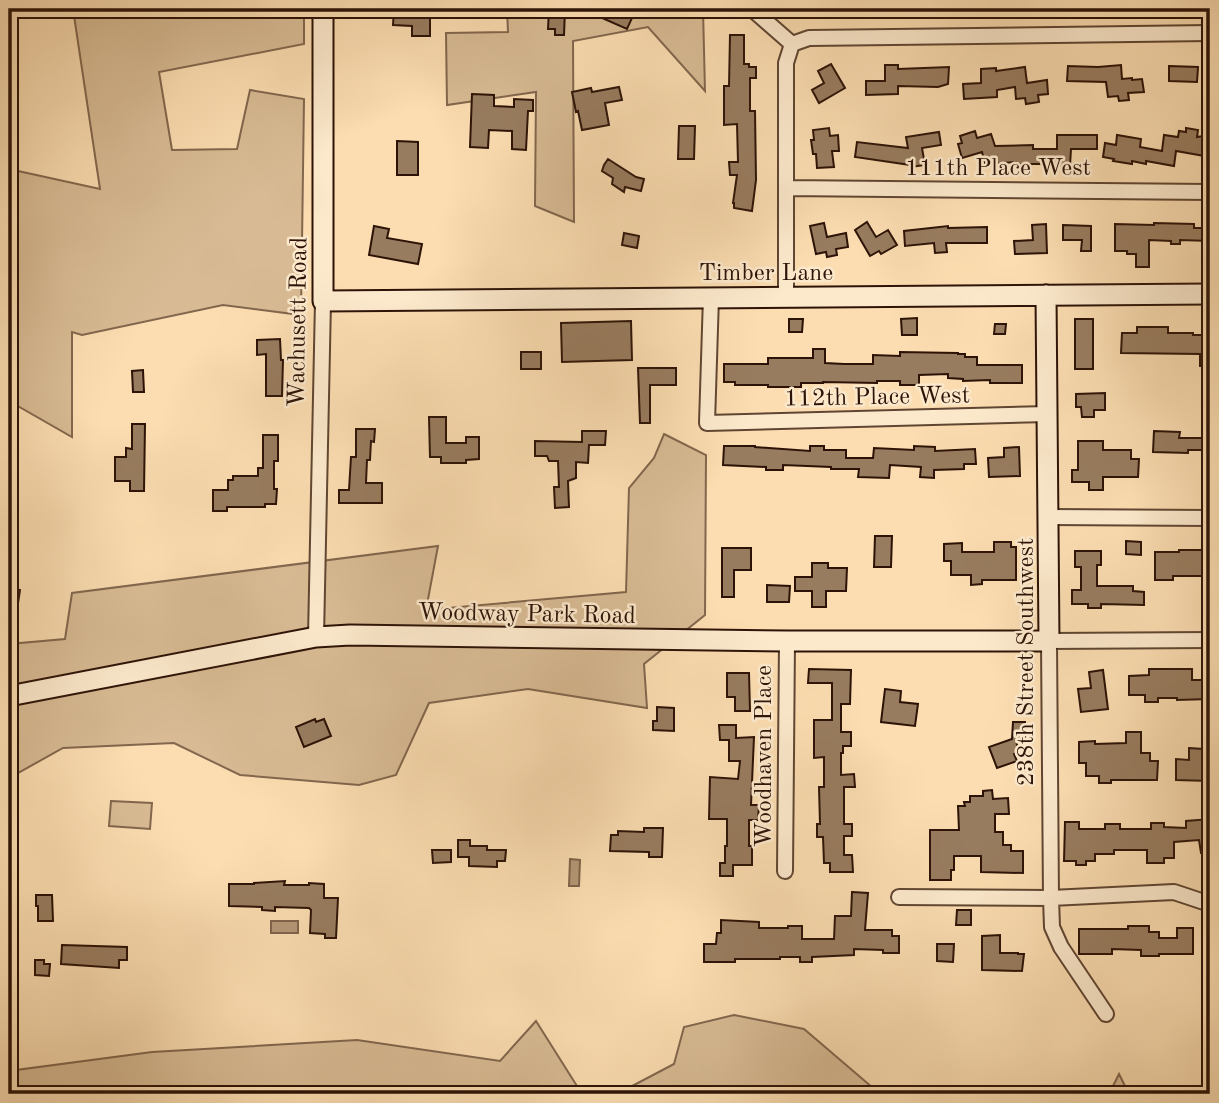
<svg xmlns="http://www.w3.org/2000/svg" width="1219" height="1103" viewBox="0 0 1219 1103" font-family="'Old Standard TT',serif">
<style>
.green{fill:#d8bb94;stroke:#82674e;stroke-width:2}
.water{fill:#b59877;stroke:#7f634a;stroke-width:2}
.building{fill:#987c5f;stroke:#2d1307;stroke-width:2}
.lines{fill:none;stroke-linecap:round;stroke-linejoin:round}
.street-casing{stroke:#604632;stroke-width:18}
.secondary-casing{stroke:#2d1307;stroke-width:23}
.street{stroke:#fce9cc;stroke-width:14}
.secondary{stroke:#fce9cc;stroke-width:19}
.labels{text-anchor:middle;stroke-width:5;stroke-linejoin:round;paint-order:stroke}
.street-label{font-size:24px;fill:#2d1307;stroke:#fce9cc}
</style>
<rect width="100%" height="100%" fill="#fbddb1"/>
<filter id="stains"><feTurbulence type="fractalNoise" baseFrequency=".00286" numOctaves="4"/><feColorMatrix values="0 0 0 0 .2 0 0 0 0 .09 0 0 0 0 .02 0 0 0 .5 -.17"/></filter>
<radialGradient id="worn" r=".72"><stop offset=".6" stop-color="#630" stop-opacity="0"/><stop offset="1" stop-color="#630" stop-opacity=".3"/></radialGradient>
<path class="green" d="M73 9H304V44L159 72 172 150 237 149 250 90 304 99 301 315 223 305 82 335 72 332V437L9 401V169L100 189Z
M507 9H703L705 91 648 27 573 41 574 222 535 206 536 92 447 105 446 33 508 32Z
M664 434 706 455 705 615 644 664 647 708 528 689 429 703 396 775 359 785 240 775 174 743 63 748 9 778V644L65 639 72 593 438 546 426 610 626 592 629 488 654 458Z
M111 801 152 803 150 829 109 826Z
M734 1015 804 1029 880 1094H617L674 1064 684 1027Z
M536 1021 582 1094H9V1071L152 1052 357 1040 500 1061Z
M1119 1074 1129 1094H1109Z"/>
<path class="water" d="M570 859 580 860 579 886H569Z
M271 921H298V933H271Z"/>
<path class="building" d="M394 9H407V13H430V36H412V26L393 25Z
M549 9H565L564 35H555V29H548Z
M605 9H636L627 29 602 18Z
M730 35H744V64H749V67H756V78H750V111H755L756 180 752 211 734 208V203H733L737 175H730L729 162H738L737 124 724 125V86H729Z
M831 64 845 88 819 103 812 90 824 83 818 71Z
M885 65H898V69L949 67 948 84 938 87 898 86V94L866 95V81H885Z
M1121 65 1122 79 1132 78V80L1142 79 1144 92 1128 93 1129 100 1119 101 1118 96 1108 97 1106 82 1067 81 1068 66 1098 67Z
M1169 66 1198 67 1197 82 1169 81Z
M1025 67 1027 83 1047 80 1048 94 1038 95 1039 102 1026 104 1025 98 1016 99 1015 87 997 90V97L964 99 963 84 981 83V69L996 68V71Z
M619 87 622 100 605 103 609 125 582 130 578 111 576 112 572 92 591 88 592 92Z
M472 94 494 95V106L514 107V99L533 100V111H528L526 150 512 149V131L489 130 488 148 470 147Z
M679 126H695L694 159H678Z
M829 128 830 136 838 135 839 151H832L834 167 817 168 816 154H813L811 140H814L813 130Z
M1186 128 1198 130 1197 137 1210 135V157L1176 151 1174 166 1146 161V164L1132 161V164L1113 161 1114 159 1103 157 1105 143 1116 145 1117 135 1141 139 1140 147 1162 151 1164 135 1178 137 1179 131 1186 132Z
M975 131 977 138 991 134 995 146 1033 145V149H1057V135H1097V149H1071L1070 166H1056V164H1016V162L1001 163 986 167 982 152 962 158 958 144 962 143 960 136Z
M939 132 941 145 922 148 925 165 911 167 910 165 855 157 857 142 908 148 906 137Z
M397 141 418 142V175H397Z
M608 159 636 177 644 179 641 191 625 187 624 192 612 184 613 178 602 171 604 165Z
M867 222 876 237 888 230 897 245 881 254 879 251 870 256 855 230Z
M824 223 827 237 846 233 848 247 836 249 837 255 827 257 826 252 816 254 810 226Z
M1154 223 1194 224V228H1210V241L1180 240V244H1171V241L1149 240V267H1136V254H1127V251H1115V224L1154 225Z
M1046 224 1047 253 1015 254 1014 241 1033 240 1032 225Z
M1063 225 1091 226V251H1081L1082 240H1063Z
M374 226 389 229 387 238 422 244 418 264 369 255Z
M948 226V228L987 227V243H946L947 252 935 253 934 243 905 246 904 231Z
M624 233 639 236 637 248 622 245Z
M917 318V335H902L901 319Z
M789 319H803L802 332H789Z
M1075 319H1093V369H1075Z
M631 321 632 360 562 362 561 323Z
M995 324H1006L1005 334H994Z
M1137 327H1168V333H1193V335H1210V366H1200V354L1121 353 1122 333H1137Z
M280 339 281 360H283L282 396H266V354L257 355V340Z
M813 349H825V363L844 364H873V355L900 356V352L958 353V354H965V357H977V365H1022V383H990V380L963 381V379L948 378V374L919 375V385H900V381H877V383L823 382V383H801V387H768V385H735V382H724V364H768V358H813Z
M521 352H541V369H521Z
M638 368H676V385H650V423H640Z
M143 370 144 392H133L132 371Z
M1105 393V410H1094V417H1082L1081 407H1076V394Z
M429 417H446V443H466V437H479V459L466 460V463H441V457H430Z
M132 424H145L144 491H130V481H115V457H126V448L132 449Z
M356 429H375L374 442 371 441 370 460H367L366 483H382V503H339V490H349L351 457H356Z
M582 431H606L605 445H589L588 463 576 462V478L568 481 569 507 555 508 554 487H559L558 461H549L547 456H535V441L582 442Z
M1154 431 1180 432 1179 438H1210V450H1188V453L1153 452Z
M263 435H278V461H274V489H277L276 504H265V507H227V511H213V490H228V480H233V476H258V468H263Z
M1078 441H1103V450H1131V459H1139L1138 477H1103V490H1089V482H1072V470H1078Z
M724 446H755V447L810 451V446H824V450H846V458H873L874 448 914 450V446L935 447V451L975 449 976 464H964V469L934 470V478L920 477 921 467 890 465 889 478 858 477 859 469H831V467L783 465V470H766V467L723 465Z
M1019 447 1020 476 989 477 988 458 1004 457V448Z
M875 536H892L891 567H874Z
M1126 541 1141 542V555L1126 554Z
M994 542H1011V547H1016V580H982V584L971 585V575H951V561H944V544L962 543V552H994Z
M722 548H751V570H734V597H722Z
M1179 550H1210V576H1173V580H1155V552H1179Z
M1075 551H1101V565H1097V586H1133V591L1144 592V605L1101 604V608H1088V604H1072V590H1081V567H1075Z
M812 563H828V568H847L846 591H826V607H812V591H795V577H812Z
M767 585 790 586 789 602H767Z
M9 588 20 590 17 610 9 609Z
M809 669 851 670 850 704H841V732H851V746H843V753H841V775L854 774 855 787H844V824H852V836H844V855H852L853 872H830V863H824L823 837H817V824H820L819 787H824V757L814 758V720H832V683H808Z
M1149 669H1192V680H1210V699L1177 700V698H1158V702H1145V695H1129V676L1149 675Z
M1103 670 1108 709 1081 712 1078 689 1091 688 1089 672Z
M727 673H749L750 711H735V697H727Z
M885 689 901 691 900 702 918 704 915 726 881 722Z
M657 707 674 708V731L653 730V721H657Z
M315 719 316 722 324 719 331 736 304 747 296 727Z
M1013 722H1025V741H1016L1019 752 1014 754 1017 761 997 768 989 747 1012 739Z
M719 725H736V738L754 737 751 805H759L758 820H749V846H752V865H733V876H720V863H725V846H727V819H709L710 777 738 779 740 761H729V740H720Z
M1126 732H1141V753H1150V761H1158L1157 780H1111V783H1099V776H1086V763H1079V742L1095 741V744L1126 743Z
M1189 748 1203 749V760H1210V781L1176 780V759L1189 760Z
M992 790 993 799 1008 798 1009 814H995V832H1003V845H1011V851H1023V873L981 872V856H954V870H951V880H930V830H959L958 806H965L964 802H970V796H983V791Z
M1210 819V852L1201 853 1199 840 1174 842V858H1164V863H1147V850H1114V854H1095V861H1086V865H1076V861H1064L1065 822H1079V829H1105V824H1120V829H1151V823H1164V827L1186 828V821Z
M644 828H663L662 857H649V852L610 851 611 835H618V831L644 832Z
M458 840H470V846H487V850H506L505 861H497V867L469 866V857H458Z
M432 850H451V862L433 863Z
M285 881 284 885H309V883L324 884V898H338L336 938H325V934L310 933 311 910 309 908 275 907V911L262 910V907L229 906V884H254V883Z
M852 892 868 893 865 930H892V936H899V953H883V950L854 949V955L812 957V962H800V957H780V959H735V962H704V944H716L717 933H721V920L759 922V928H788V926H802V939H834L835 916H851Z
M36 895H52L53 921H38V906H36Z
M957 910H971V925H956Z
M1128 926H1149V932H1159V938H1177V928H1193V954H1159V956H1141V950L1112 949V954H1079V929H1128Z
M1000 935V953H1018V954H1024L1022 971 982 970V936Z
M937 944H954L953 962 937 961Z
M62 945 127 947V960H119V968L61 964Z
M35 960H44V964H50L49 976 35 975Z"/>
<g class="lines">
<g class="street-casing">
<path id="street" d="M752 9 792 44 809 38 1210 33
M786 188 1210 192
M786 296V63L792 44
M711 297 707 423 1048 414
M1049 517 1210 518
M316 637 323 301
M785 871 787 641
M899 897 1051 898 1174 892 1210 904
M1106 1014 1061 947 1052 927 1051 898 1049 641 1210 640"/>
</g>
<g class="secondary-casing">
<path id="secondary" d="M323 9V301L1210 294
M9 696 316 637 350 635 787 641H1049L1046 295"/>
</g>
<use href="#street" class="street"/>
<use href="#secondary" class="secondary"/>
</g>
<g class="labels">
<g class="street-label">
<text x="998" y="175">111th Place West</text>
<text x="766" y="280">Timber Lane</text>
<text transform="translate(297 322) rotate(-89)" y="8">Wachusett Road</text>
<text transform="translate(877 396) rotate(-1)" y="8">112th Place West</text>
<text transform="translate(527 613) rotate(1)" y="8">Woodway Park Road</text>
<text transform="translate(1025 662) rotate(-90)" y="8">238th Street Southwest</text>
<text transform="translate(763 756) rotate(-90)" y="8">Woodhaven Place</text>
</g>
</g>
<rect width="1219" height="1103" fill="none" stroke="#fbddb1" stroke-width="35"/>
<rect x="10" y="10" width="1198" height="1082" fill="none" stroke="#2d1307" stroke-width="3.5"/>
<rect x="18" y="18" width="1184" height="1068" fill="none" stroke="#2d1307" stroke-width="2"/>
<rect width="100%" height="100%" filter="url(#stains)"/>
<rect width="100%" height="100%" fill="url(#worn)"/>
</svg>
